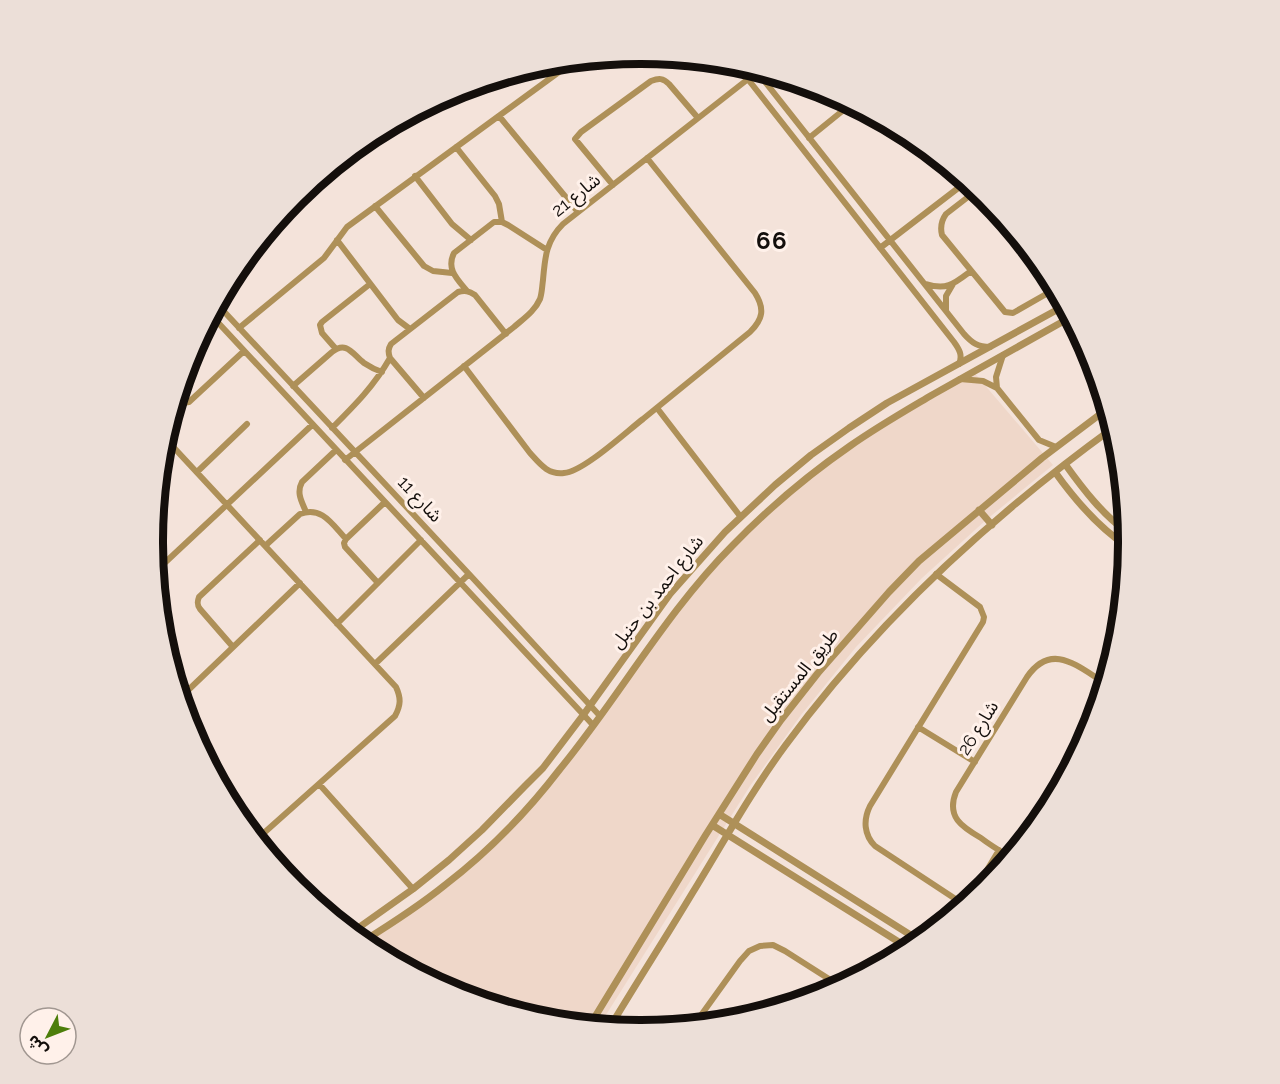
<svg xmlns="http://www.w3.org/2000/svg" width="1280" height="1084" viewBox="0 0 1280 1084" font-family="Raleway,'Noto Sans Arabic',sans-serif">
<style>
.built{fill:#efd7c9}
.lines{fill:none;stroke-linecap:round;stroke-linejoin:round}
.minor{stroke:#ae9058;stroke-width:6}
.tertiary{stroke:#ae9058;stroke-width:7}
.labels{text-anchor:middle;stroke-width:6;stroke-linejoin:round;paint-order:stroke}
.street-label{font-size:18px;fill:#140f0c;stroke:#fff1ea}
.district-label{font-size:24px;font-weight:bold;letter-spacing:1.5px;fill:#140f0c;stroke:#fff1ea}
.rim{fill:none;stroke:#140f0c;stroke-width:8}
</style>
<rect width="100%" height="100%" fill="#f4e3da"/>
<path class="built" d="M972 370 1053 465 986 520 922 578 856 647 801 715 750 786 599 1026 544 1021 453 993 369 948 361 941 401 915 444 883 485 847 524 808 560 767 695 583 809 474Z"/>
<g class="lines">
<path class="minor" d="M736 64 954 342C959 349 963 355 959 364
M755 69 964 334C972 343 978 347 990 347
M499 116 578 212
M809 138 851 104
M456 147 495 196 499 204 502 222
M415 176 452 224 471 240
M613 185 575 139 581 132 651 81C659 78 663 78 669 84L698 118
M977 190 946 214C941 221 940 227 942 235L1005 312 1013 313 1055 289
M375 206 424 266 433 271 452 273
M337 240 398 320 410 329
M880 248 966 182
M926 284C947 291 955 283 971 271
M467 291C457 279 446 269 454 253L494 222H502L508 225 547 250
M217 304 469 574 600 716
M946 310V296L953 284
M211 315 593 725
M239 328 324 258 347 227 574 61
M336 349 322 333 320 325 322 322 370 284
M464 366 530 453C540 464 548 475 564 473 583 472 626 432 643 419 679 390 714 361 750 332 763 319 765 309 755 293L647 158
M960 379 983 381 997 388 1039 440 1056 447
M293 386 332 352C347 340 353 355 364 363 370 367 376 370 382 372
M997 388 996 377 1003 355
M177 396 183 403 189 402 244 351
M424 398 390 358C388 352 388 349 391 344L458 292C465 290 469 291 475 295L506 334
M657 408 740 516
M332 428C355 405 374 386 390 358
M164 437 396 687C401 698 401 705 395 716L256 840
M345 460 514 327C523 319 535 311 540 299 542 293 542 287 543 280 545 257 546 241 563 224L757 72
M197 472 247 424
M306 512C302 502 296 493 302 482L336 450
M265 546 300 514C322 506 332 524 346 539
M155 572 312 425
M936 574 980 607 984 617 983 622 870 806C863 820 864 835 875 846L957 900 966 899 972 895 999 850
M378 583 345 547 344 543 346 539 385 502
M337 624 421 540
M233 647 200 609C197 605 197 602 199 597L260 540
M375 664 469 574
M180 698 300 583
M918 727 975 762
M319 784 413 889
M1010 857C1000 851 990 845 981 838 962 827 946 817 956 792L1027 677C1052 641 1078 667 1105 683
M694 1025 740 961 749 951 760 946 773 945 785 951 840 986"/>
<path class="tertiary" d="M1065 464C1083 489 1102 514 1127 532
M1055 472C1075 500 1099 528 1128 547
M979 510 992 525
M719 814 920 941
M712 825 910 949
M351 933 413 889 449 860 482 830 524 787 543 768 584 714 670 594 725 532 775 485 811 455 849 428 887 403 1064 306
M362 942C391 924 419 906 445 885 488 852 527 812 560 769 620 696 666 612 733 545 769 508 808 475 850 446 877 427 905 411 932 395 978 369 1024 343 1071 317
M590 1025 705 836 757 754 781 720 818 673 889 592 919 561 1042 458 1107 409
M610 1027C637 982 666 937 693 892 723 843 751 792 785 746 876 622 989 518 1113 428"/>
</g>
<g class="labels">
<g class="street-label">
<text transform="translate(576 195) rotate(-39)" y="6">شارع 21</text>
<text transform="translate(420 499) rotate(47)" y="6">شارع 11</text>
<text transform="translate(657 592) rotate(-52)" y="6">شارع احمد بن حنبل</text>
<text transform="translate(799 675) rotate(-51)" y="6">طريق المستقبل</text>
<text transform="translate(978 728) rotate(-58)" y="6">شارع 26</text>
</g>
<g class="district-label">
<text x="772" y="249">66</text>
</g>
</g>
<path d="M0 0H1280V1084H0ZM640 64H641A477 477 0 0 1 1118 541V543A477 477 0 0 1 641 1020H640A477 477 0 0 1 163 543V541A477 477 0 0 1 640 64Z" fill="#ecdfd8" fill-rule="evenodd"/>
<path class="rim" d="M640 64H641A477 477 0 0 1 1118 541V543A477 477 0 0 1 641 1020H640A477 477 0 0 1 163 543V541A477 477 0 0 1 640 64Z"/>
<g transform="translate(48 1036) rotate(228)"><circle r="28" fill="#fff1ea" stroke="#a19791" stroke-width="1.5"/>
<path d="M0-4.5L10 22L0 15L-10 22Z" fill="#4d7e0a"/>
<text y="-9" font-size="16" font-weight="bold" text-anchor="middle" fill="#140f0c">ش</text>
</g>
</svg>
